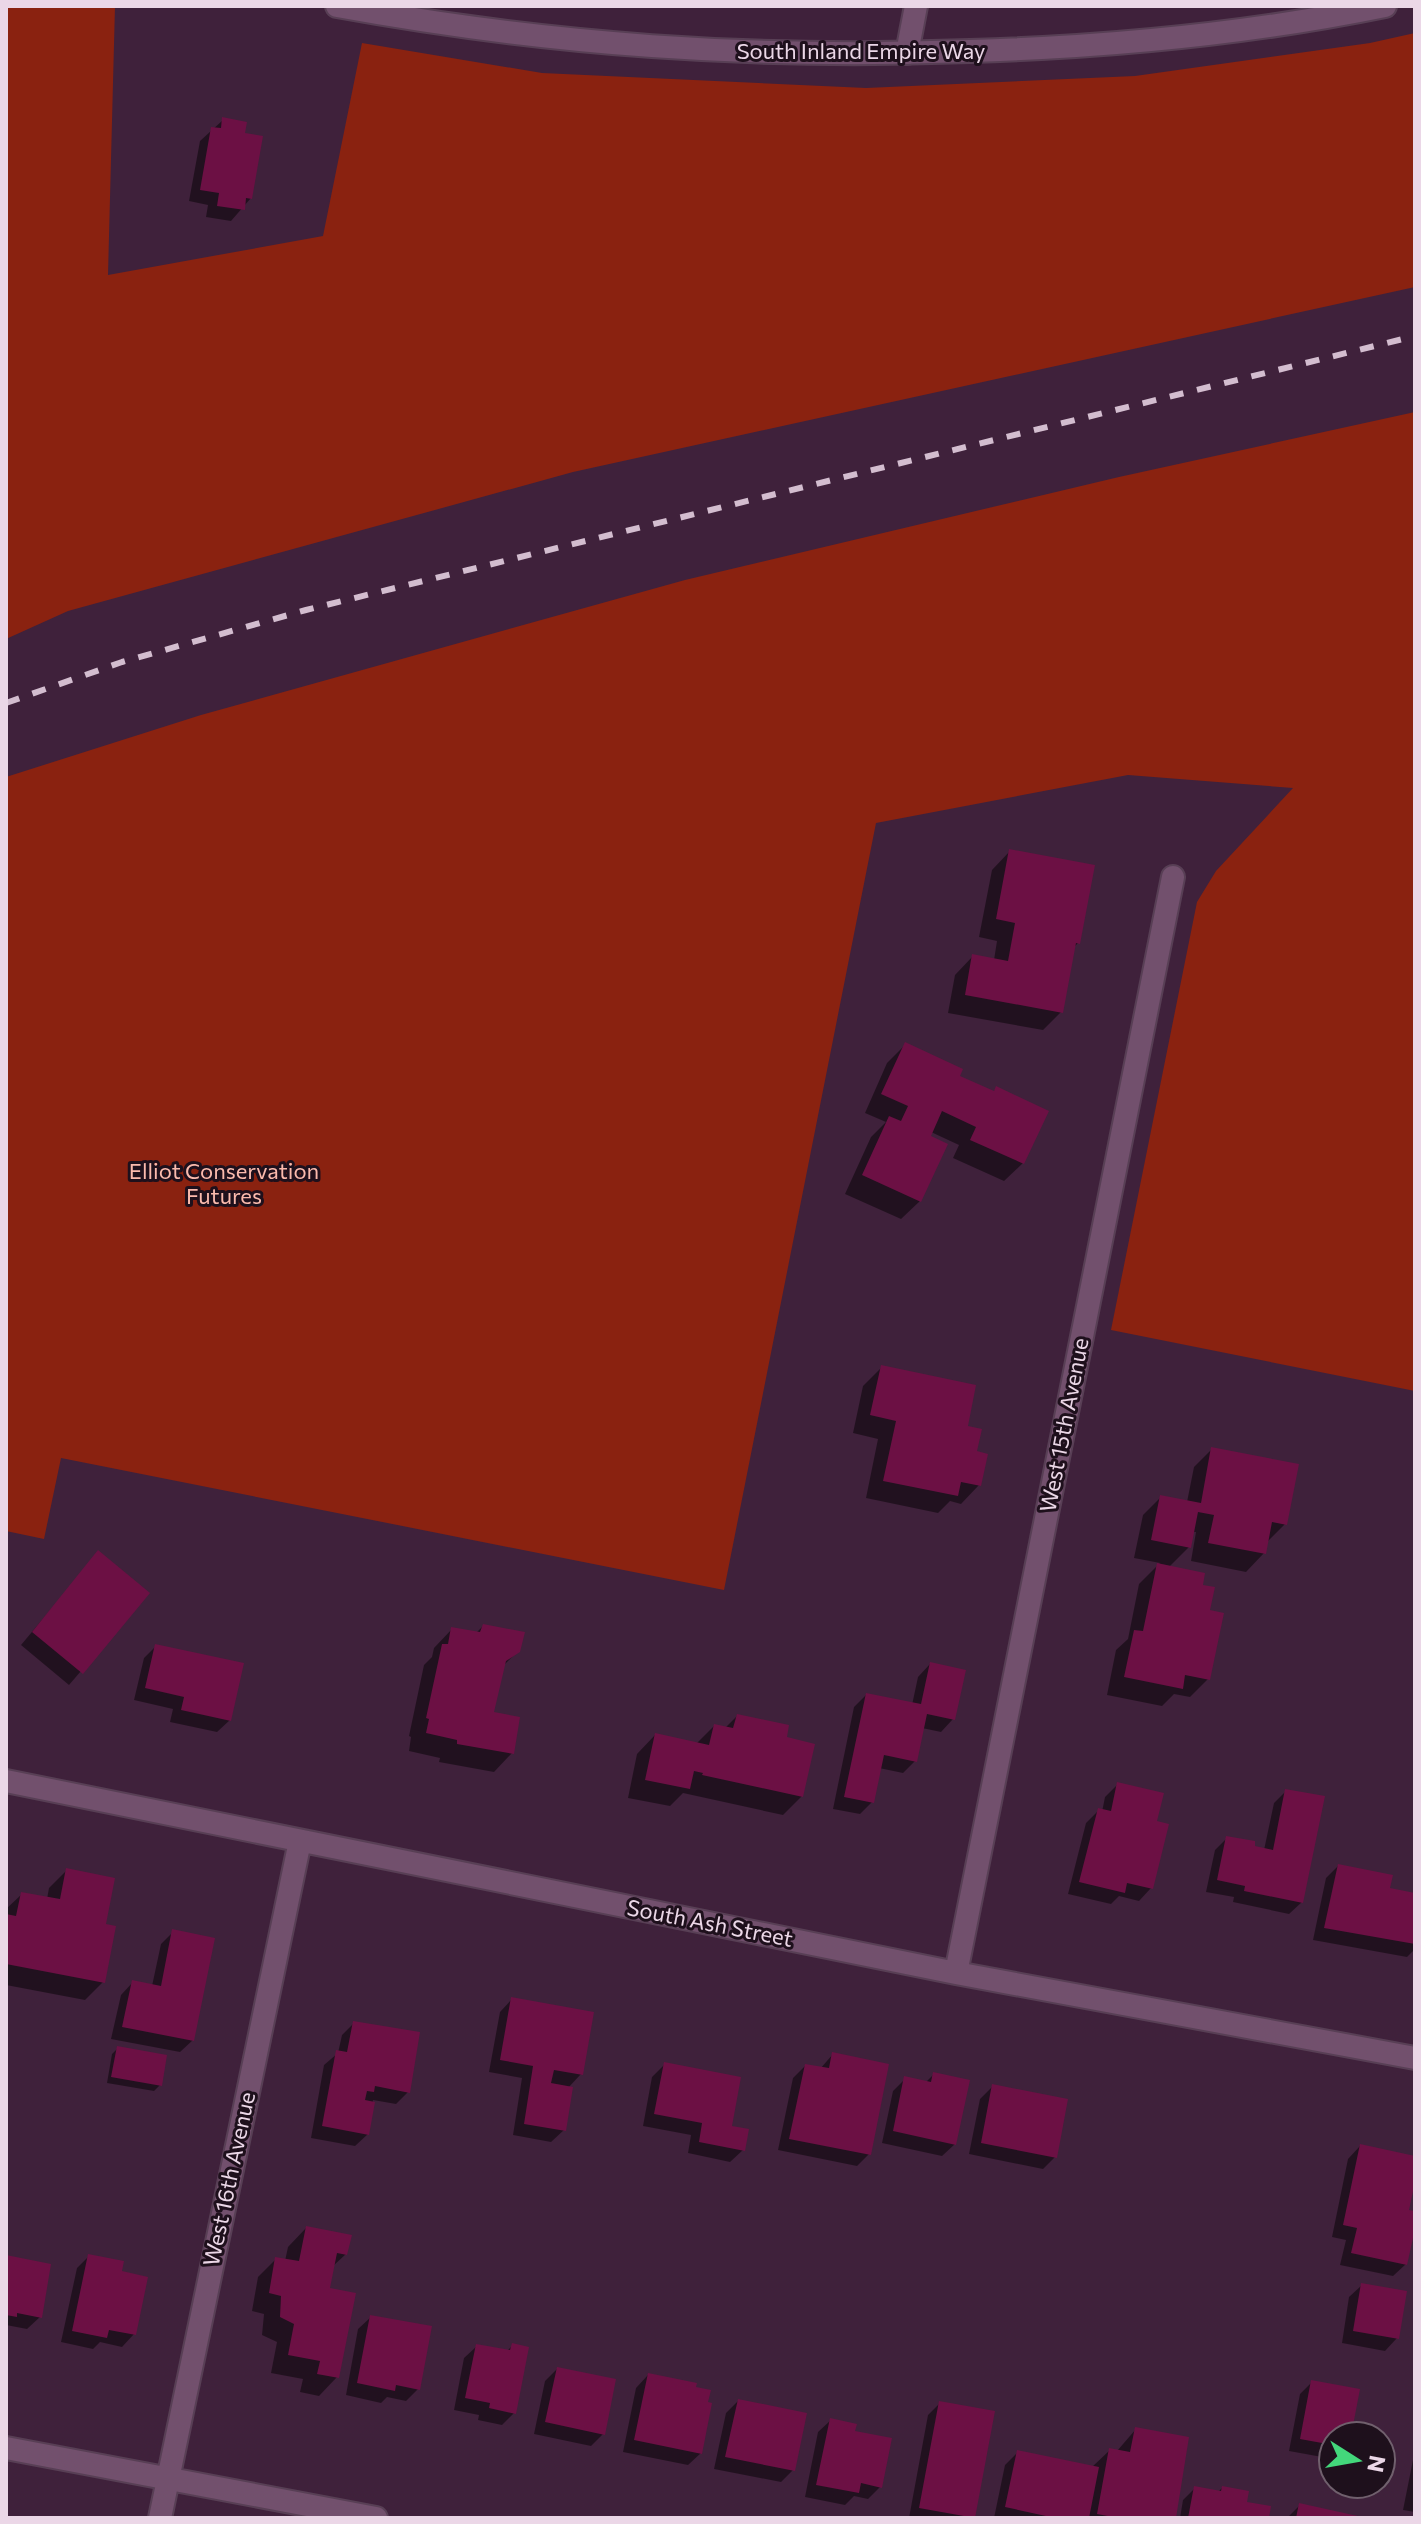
<svg xmlns="http://www.w3.org/2000/svg" width="1421" height="2524" viewBox="0 0 1421 2524" font-family="Commissioner,sans-serif">
<style>
.green{fill:#8a2210}
.shadow{fill:#0007}
.building{fill:#6c1044}
.lines{fill:none;stroke-linecap:round;stroke-linejoin:round}
.minor-casing{stroke:#583f55;stroke-width:26}
.tertiary-casing{stroke:#583f55;stroke-width:26}
.minor{stroke:#72506d;stroke-width:22}
.tertiary{stroke:#72506d;stroke-width:22}
.rail{stroke:#d3bdcf;stroke-width:6;stroke-dasharray:14 14;stroke-linecap:butt}
.labels{text-anchor:middle;stroke-width:6;stroke-linejoin:round;paint-order:stroke}
.street-label{font-size:22px;fill:#ebd7e7;stroke:#1e101c}
.park-label{font-size:22px;fill:#fbbaad;stroke:#1e101c}
</style>
<rect width="100%" height="100%" fill="#3f213b"/>
<path class="green" d="M6 6H115L108 275 323 236 362 43 542 73 866 88 1135 76 1370 43 1415 33V287L573 472 68 611 6 639Z
M1415 412V1391L1111 1330 1197 902 1216 871 1293 788 1128 775 876 823 724 1590 61 1458 44 1539 6 1531V777L201 715 685 580 1119 477Z"/>
<path class="shadow" d="M223 120 243 134 251 198 231 221 206 217 208 205 189 201 200 141Z
M1010 851 1078 943 1072 949 1061 1012 1043 1030 948 1013 955 975 973 956 994 960 997 941 979 937 992 870Z
M905 1045 957 1077 992 1093 997 1088 1023 1163 1004 1181 953 1158 959 1145 931 1132 920 1201 901 1219 845 1194 871 1137 886 1122 865 1113 887 1063Z
M882 1367 965 1427 975 1453 979 1485 961 1504 950 1501 938 1513 866 1498 878 1439 853 1433 863 1386Z
M1212 1449 1285 1524 1266 1543 1264 1553 1246 1572 1191 1561 1196 1532H1192L1189 1547 1168 1568 1200 1587 1208 1612V1679L1190 1697 1174 1694 1162 1706 1107 1695 1116 1650 1128 1639 1139 1584 1160 1563 1134 1558 1143 1515 1161 1497 1187 1502 1194 1467Z
M98 1553 148 1593 69 1685 21 1645Z
M483 1626 518 1651 503 1666 492 1713 512 1753 494 1772 439 1762 440 1758 409 1751 411 1737 409 1736 424 1665 432 1657 434 1648 452 1629 476 1633Z
M156 1646 230 1720 217 1732 170 1722 173 1709 134 1700 144 1658Z
M930 1664 953 1719 941 1732 922 1728 915 1761 903 1773 879 1768 872 1802 860 1814 833 1809 854 1707 866 1695 912 1705 918 1677Z
M737 1716 784 1739 802 1796 783 1815 683 1793 670 1806 628 1798 637 1754 655 1735 696 1744 714 1726 725 1728Z
M1117 1785 1155 1823 1151 1888 1139 1901 1119 1896 1111 1904 1068 1894 1086 1823 1098 1811 1102 1812 1105 1797Z
M1286 1791 1302 1902 1289 1914 1233 1902 1234 1897 1206 1892 1215 1850 1227 1838 1264 1850 1274 1803Z
M1338 1866 1388 1890 1415 1895V1949L1407 1957 1313 1940 1326 1878Z
M67 1870 103 1925V1982L85 2000 6 1985V1909L22 1894 47 1899 49 1888Z
M173 1932 193 2040 180 2052 111 2039 121 1995 133 1982 152 1986 161 1944Z
M512 1999 581 2074 568 2088 564 2130 551 2142 513 2135 522 2078 489 2072 500 2012Z
M354 2023 408 2092 396 2104 373 2100 368 2134 355 2146 311 2138 324 2065 338 2053 342 2035Z
M117 2049 160 2085 154 2091 107 2083 112 2054Z
M833 2054 869 2154 857 2166 778 2150 793 2078 805 2066 820 2069Z
M665 2064 730 2128 743 2150 730 2162 688 2153 691 2135 643 2126 652 2077Z
M934 2074 955 2144 942 2156 882 2143 893 2091 905 2079 925 2083Z
M992 2087 1055 2157 1043 2169 969 2154 980 2099Z
M1360 2146 1415 2158V2172L1407 2211 1415 2213V2219L1406 2264 1393 2276 1340 2265 1346 2240 1332 2237 1348 2159Z
M306 2228 346 2254 332 2267 327 2290 337 2377 319 2396 300 2392 303 2379 271 2373 277 2342 262 2335 264 2314 252 2311 258 2277 276 2259 285 2261 288 2247Z
M89 2256 119 2273 134 2334 122 2347 100 2342 93 2349 61 2342 77 2268Z
M6 2257 40 2317 27 2329 6 2325Z
M1362 2285 1397 2338 1385 2351 1342 2343 1349 2297Z
M371 2317 418 2389 406 2401 387 2397 381 2403 346 2395 358 2329Z
M477 2346 506 2352 512 2346 514 2413 502 2425 478 2420 479 2415 454 2410 464 2358Z
M557 2369 603 2434 591 2446 534 2434 545 2381Z
M648 2375 701 2453 688 2465 623 2452 636 2388Z
M1312 2382 1349 2436H1333V2459L1289 2451 1300 2394Z
M738 2401 793 2470 781 2482 714 2469 726 2413Z
M940 2403 993 2413 973 2518H909L928 2415Z
M831 2420 853 2432 880 2487 868 2499 854 2496 845 2505 805 2497 818 2432Z
M1136 2429 1172 2518H994L1005 2465 1018 2452 1092 2467 1110 2450 1117 2451Z
M1415 2450V2512L1403 2510Z
M1195 2488 1218 2492 1222 2488 1267 2518H1180L1183 2500Z
M1300 2505 1355 2518H1287Z"/>
<path class="building" d="M222 117 247 122 245 133 263 136 252 199 246 198 245 210 217 206 219 193 200 190 211 127 221 128Z
M1009 849 1095 865 1080 944 1076 943 1063 1013 965 995 972 954 1008 961 1015 923 996 919Z
M905 1042 963 1069 960 1076 994 1091 996 1086 1049 1111 1024 1164 970 1140 976 1127 942 1111 931 1136 948 1144 921 1202 862 1175 889 1116 901 1121 908 1106 881 1094Z
M881 1365 976 1385 968 1426 982 1429 977 1451 988 1454 981 1486 961 1482 958 1496 883 1481 896 1421 870 1415Z
M1211 1447 1299 1464 1287 1525 1272 1522 1266 1554 1208 1543 1214 1515 1198 1512 1191 1548 1151 1540 1160 1495 1201 1503Z
M98 1550 150 1593 83 1674 32 1632Z
M1157 1563 1205 1573 1203 1585 1215 1587 1210 1610 1224 1613 1210 1680 1185 1675 1183 1689 1124 1677 1134 1630 1143 1631Z
M483 1624 525 1632 520 1652 506 1661 494 1712 520 1717 514 1754 457 1744V1740L426 1733 429 1719 426 1718 442 1644H448L451 1627 480 1632Z
M155 1644 244 1663 231 1721 181 1710 184 1697 145 1688Z
M930 1662 966 1670 955 1720 927 1714 917 1762 884 1755 874 1803 844 1797 866 1693 921 1704Z
M737 1714 789 1725 787 1737 815 1744 803 1797 702 1775 703 1773 694 1771 690 1789 645 1780 655 1733 709 1745 714 1724 733 1728Z
M1117 1782 1164 1793 1157 1821 1169 1824 1153 1889 1127 1883 1125 1893 1079 1882 1098 1808 1111 1811Z
M1285 1789 1325 1796 1303 1903 1244 1891 1245 1886 1217 1880 1226 1836 1255 1841V1846L1273 1850Z
M1338 1864 1393 1875 1390 1888 1415 1893V1944L1324 1928Z
M66 1868 115 1878 106 1924 116 1926 105 1983 6 1964V1914L16 1916 21 1892 60 1899Z
M172 1929 215 1938 194 2041 122 2027 132 1980 161 1986Z
M511 1997 594 2012 583 2075 554 2070 551 2083 573 2087 566 2131 524 2124 533 2066 500 2060Z
M353 2021 420 2032 410 2093 375 2086 374 2092 367 2091 365 2100 375 2102 369 2135 322 2126 336 2050 347 2052Z
M117 2046 167 2055 162 2086 111 2077Z
M832 2052 889 2064 871 2155 789 2139 805 2064 829 2068Z
M664 2062 741 2077 732 2126 749 2129 745 2151 699 2142 702 2123 654 2114Z
M933 2072 970 2080 956 2145 893 2131 904 2076 931 2082Z
M992 2084 1068 2099 1057 2158 981 2143Z
M1360 2144 1415 2156V2182L1409 2210 1415 2211V2229L1407 2265 1351 2253 1357 2228 1343 2225Z
M306 2226 352 2235 347 2255 337 2253 330 2288 356 2293 339 2378 317 2374 320 2361 288 2355 294 2324 280 2317 281 2296 269 2293 275 2257 299 2261Z
M88 2254 124 2261 122 2271 148 2277 136 2335 109 2330 107 2338 72 2331Z
M6 2255 51 2264 42 2318 17 2313V2317L6 2315Z
M1361 2283 1407 2291 1399 2339 1353 2331Z
M370 2315 432 2326 420 2390 396 2385 395 2391 357 2383Z
M512 2343 529 2347 516 2414 489 2408 490 2403 465 2398 476 2344 510 2350Z
M557 2367 616 2379 605 2435 545 2422Z
M648 2373 697 2383 696 2387 711 2390 708 2402 712 2403 702 2454 634 2440Z
M1311 2380 1360 2389 1351 2436H1333V2445L1300 2439Z
M738 2399 807 2413 795 2471 725 2457Z
M939 2401 995 2411 975 2518 919 2508Z
M830 2418 857 2424 855 2431 892 2438 882 2488 861 2483 859 2493 816 2485Z
M1135 2427 1189 2437 1176 2518H1118L1097 2514 1109 2448 1130 2452Z
M1017 2450 1099 2467 1089 2518H1055L1005 2507Z
M1194 2486 1221 2491 1222 2486 1249 2491 1247 2502 1271 2506 1269 2518H1188Z
M1299 2503 1362 2517 1361 2518H1296Z"/>
<g class="lines">
<g class="minor-casing">
<path id="minor" d="M907 53 916 6
M6 1781 956 1973 1415 2058
M956 1973 1173 877
M6 2448 376 2518
M160 2518 300 1841"/>
</g>
<g class="tertiary-casing">
<path id="tertiary" d="M337 6C551 45 752 59 970 51 1109 47 1248 34 1385 6"/>
</g>
<use href="#minor" class="minor"/>
<use href="#tertiary" class="tertiary"/>
<path class="rail" d="M6 703 122 662 306 610 1415 336"/>
</g>
<g class="labels">
<g class="street-label">
<text x="861" y="59">South Inland Empire Way</text>
<text transform="translate(1064 1425) rotate(-79)" y="8">West 15th Avenue</text>
<text transform="translate(710 1923) rotate(11)" y="8">South Ash Street</text>
<text transform="translate(229 2179) rotate(-78)" y="8">West 16th Avenue</text>
</g>
<g class="park-label">
<text x="224" y="1179">Elliot Conservation<tspan x="224" dy="25">Futures</tspan></text>
</g>
</g>
<rect width="1421" height="2524" fill="none" stroke="#ebd7e7" stroke-width="16"/>
<g transform="translate(1357 2460) rotate(101)"><circle r="38" fill="#1e101c" stroke="#70606d" stroke-width="2"/>
<path d="M0-6L14 30L0 20L-14 30Z" fill="#43d77b"/>
<text y="-12" font-size="22" font-weight="bold" text-anchor="middle" fill="#ebd7e7">N</text>
</g>
</svg>
